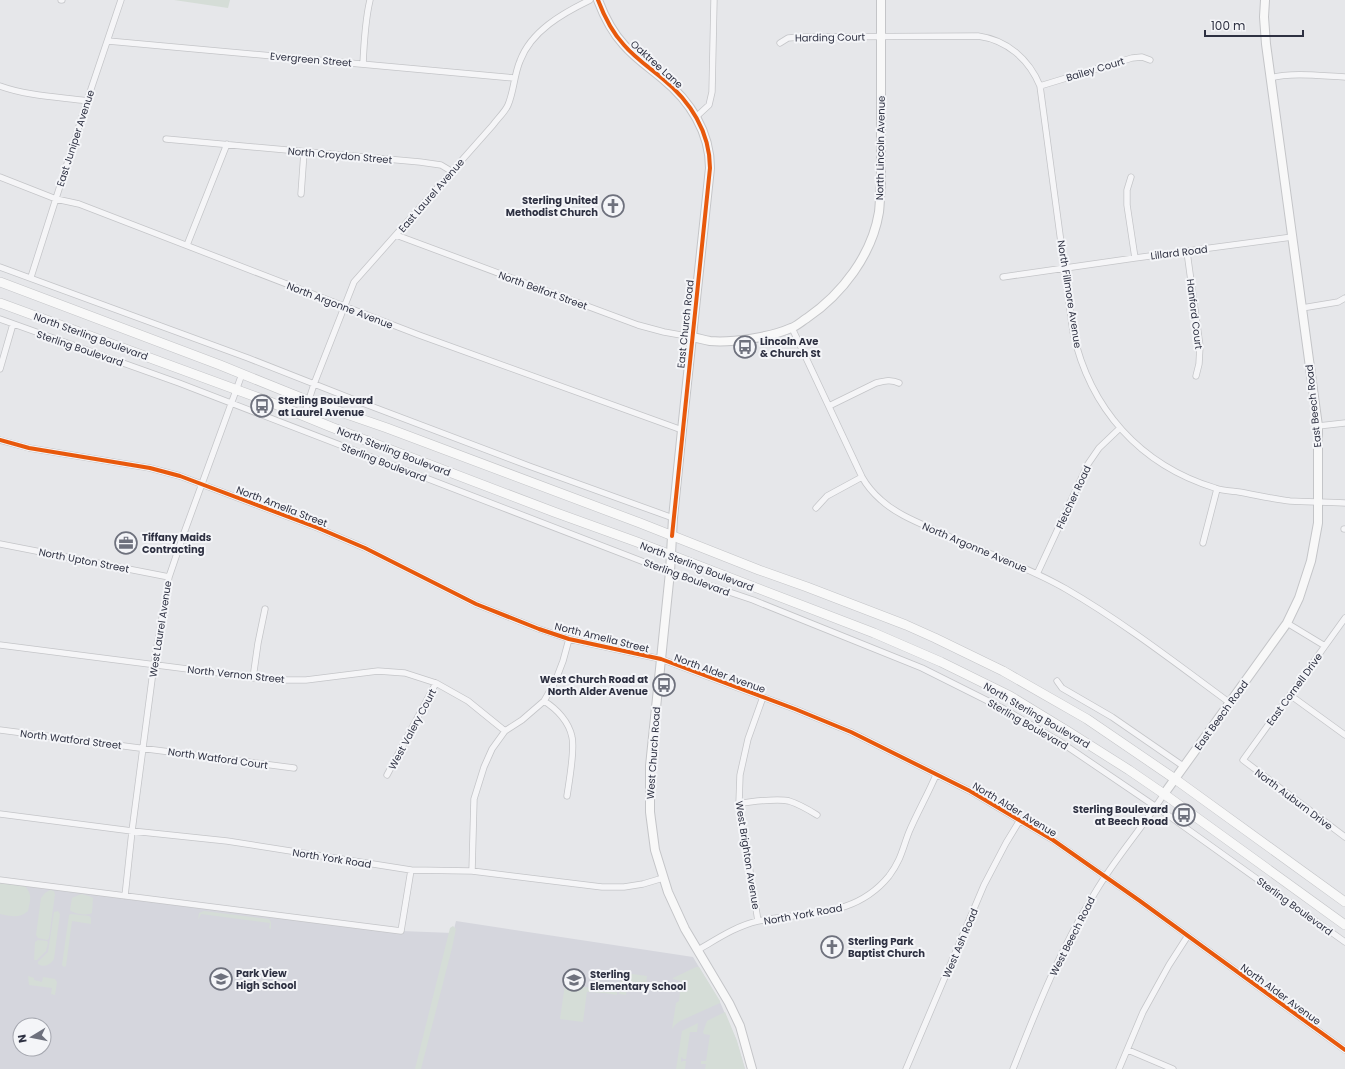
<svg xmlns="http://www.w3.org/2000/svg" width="1345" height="1069" viewBox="0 0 1345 1069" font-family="Poppins,sans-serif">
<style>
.built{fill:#d5d6dd;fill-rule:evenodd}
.green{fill:#d5ddd7}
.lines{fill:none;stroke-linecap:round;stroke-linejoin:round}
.street-casing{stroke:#c4c5c8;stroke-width:7}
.secondary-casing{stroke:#c4c5c8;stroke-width:10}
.primary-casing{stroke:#c3c4c7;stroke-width:10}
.street{stroke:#f5f5f7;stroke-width:5.5}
.secondary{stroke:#f8f8f8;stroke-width:8}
.primary{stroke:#f8f8f8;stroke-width:9}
.cycleway-casing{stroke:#f4f5f8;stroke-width:6}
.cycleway{stroke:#e8590c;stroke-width:4}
.labels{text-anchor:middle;stroke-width:4;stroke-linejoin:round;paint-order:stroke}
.street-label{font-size:10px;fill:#2e3142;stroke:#f4f5f8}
.poi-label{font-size:10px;font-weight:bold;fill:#2e3142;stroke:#f4f5f8;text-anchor:start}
</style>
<rect width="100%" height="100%" fill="#e6e7ea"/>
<path class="built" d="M0 880 401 931 453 933 456 921 693 957 720 1002 736 1039 745 1069H0ZM20 1025H44V1049H20Z"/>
<path class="green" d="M174 0H230L228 8Z
M0 883 25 886C33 896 30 899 28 911 19 919 10 916 0 914Z
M50 890 54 891 55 894 49 938 47 940 38 938 36 935 41 898 45 893Z
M81 894 89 896 93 898 92 913C87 916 74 914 70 910L72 898Z
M58 911 60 914 54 959C50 965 44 968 38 964V962L48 952 54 912Z
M204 911 269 919 271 922V929L269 928 270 923 201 914 198 920 199 913Z
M71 914 89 916 91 918V924L72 921 66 966 64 967 62 965 69 915Z
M453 926 456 929 452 948 421 1069H415L450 928Z
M38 940 47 941 48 943 46 951 37 960H34L35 942Z
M696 967H699L720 1001V1003L680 1021 675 1025 672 1029 676 1003 679 1001 681 981 673 979V978Z
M625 973 647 976 646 984 628 982 626 995 619 994 622 974Z
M28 976 34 978V980L42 982 43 977 55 979 57 982 55 995 51 994 52 988 29 985Z
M565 984 617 992V995L605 993 588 992 587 991 583 1022 560 1019Z
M725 1012 737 1041 745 1069H705L706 1064H701V1061H706L710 1035 704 1034 703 1032 707 1021Z
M698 1023 697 1032H690L686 1059H683L682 1057 681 1058V1062L683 1061H686L685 1069H676L682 1031Z"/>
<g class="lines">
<g class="street-casing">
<path id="street" d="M61 0H62
M108 41 514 78
M780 43 788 38 801 37 978 36C1007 40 1029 59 1040 86L1073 332C1090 409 1140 465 1215 488 1223 491 1232 491 1239 492 1256 495 1273 499 1290 501 1308 502 1327 502 1345 503
M363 64C364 42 365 21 370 0
M1270 78C1294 72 1321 76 1345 77
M0 86C28 96 58 97 87 101
M1040 86 1132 58 1142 57 1150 60
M696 117 709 105 712 92 714 0
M166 139 420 162 441 165 451 171
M0 177 56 199 79 204 419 335 682 430
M1131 177 1127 190V205L1135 258
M301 194 304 152
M396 235 638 325 664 332 692 337
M187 245 227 144
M1187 252 1200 346 1199 364 1196 376
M0 267 248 358 360 402 529 466 673 518
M31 277 87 101 121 0
M1003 277 1135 258 1292 237
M1302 308 1338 302 1345 298
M0 319 179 383 670 572 753 600 922 668 1004 709 1059 741 1165 813 1345 942
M792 328 862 477C867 486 873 493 881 500 894 512 912 520 928 527 973 549 1023 564 1066 589 1123 622 1177 664 1230 703
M0 369 13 324
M829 406 876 383C884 381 891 379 899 383
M304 415 314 384 354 282 493 125C498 118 505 112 508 105 514 91 514 75 520 61 531 31 563 13 590 0
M1318 426 1345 423
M0 440 29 448 150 468 180 476 318 528 365 548 476 604 539 629 569 639 661 659 795 709 851 732 970 791 1053 840 1140 901 1345 1050
M816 508 827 496 862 477
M1344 529H1345
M1203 543 1217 489
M0 544 169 577
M1037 574 1088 464 1099 448 1120 428
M1345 618 1243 760 1345 837
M1287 623 1325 646
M0 645 274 680H306L378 671 405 673 436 683 468 701 505 731
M253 678 258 643 265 609
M1057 681 1062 688 1112 717 1183 766
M1290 695 1345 735
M544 701C557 709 569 722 572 737 575 750 569 782 567 796
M0 730 294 768
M387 775 436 683
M739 803C752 802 776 798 789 801 799 804 809 810 817 815
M0 814 132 831 227 841 411 870 472 871 602 887H624L643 884 663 878
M472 871 474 799 484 767 492 749 505 731 522 720 544 701 555 682 563 661 569 639
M0 880 401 931 411 870
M125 896 132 831 154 664 169 577 184 533 242 374
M758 921 739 803 740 775 748 739 763 697
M698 950C717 939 736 926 758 921 806 911 854 919 889 876 901 860 902 850 909 832 917 813 928 794 936 775
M1128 1050 1173 1069
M906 1069 984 885 1006 843 1020 820
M1013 1069C1037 1008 1061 947 1096 891 1116 857 1143 827 1164 794
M1119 1069 1143 1012 1169 965 1187 937"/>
</g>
<g class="secondary-casing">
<path id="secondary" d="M598 0C604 16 612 32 624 45 635 58 650 68 663 79 690 101 710 132 710 168L682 430 673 518 670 572 650 766V812L655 850 668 892 685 929 729 1003 740 1026 752 1069
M692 337C698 338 704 340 710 341 732 343 771 337 791 328 797 326 802 321 807 318 842 294 872 255 879 212 880 203 880 194 881 184V0
M1164 794 1287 623 1299 598 1311 561 1318 523V426L1266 44 1264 17 1265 0"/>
</g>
<g class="primary-casing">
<path id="primary" d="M0 282 220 365 309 401 387 428 640 523 759 570 807 587 906 625 935 638 1003 671 1087 719 1175 779 1345 902
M0 303 270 402 331 427 554 512 637 542 874 633 941 662 1010 696 1069 732 1129 770 1164 794 1345 925"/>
</g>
<use href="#street" class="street"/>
<use href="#secondary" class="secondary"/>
<use href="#primary" class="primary"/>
<g class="cycleway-casing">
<path id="cycleway" d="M598 0C604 16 612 32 624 45 635 58 650 68 663 79 690 101 710 132 710 168L672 536
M0 440 29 448 150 468 180 476 318 528 365 548 476 604 539 629 569 639 661 659 795 709 851 732 970 791 1053 840 1140 901 1345 1050"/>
</g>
<use href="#cycleway" class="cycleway"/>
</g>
<defs>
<g id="church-ring" transform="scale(1.15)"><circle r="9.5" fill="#f4f5f8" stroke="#6e717d" stroke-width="1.5"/><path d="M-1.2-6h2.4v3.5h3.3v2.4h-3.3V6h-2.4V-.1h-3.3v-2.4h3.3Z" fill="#6e717d"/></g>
<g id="bus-ring" transform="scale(1.15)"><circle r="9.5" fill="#f4f5f8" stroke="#6e717d" stroke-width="1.5"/><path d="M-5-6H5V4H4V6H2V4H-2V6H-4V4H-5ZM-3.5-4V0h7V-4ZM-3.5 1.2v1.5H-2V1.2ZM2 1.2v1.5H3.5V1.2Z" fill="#6e717d"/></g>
<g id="office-ring" transform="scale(1.15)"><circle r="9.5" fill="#f4f5f8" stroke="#6e717d" stroke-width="1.5"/><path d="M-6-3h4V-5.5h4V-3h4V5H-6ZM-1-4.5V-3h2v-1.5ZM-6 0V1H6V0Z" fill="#6e717d"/></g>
<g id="school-ring" transform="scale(1.15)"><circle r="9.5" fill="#f4f5f8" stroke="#6e717d" stroke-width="1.5"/><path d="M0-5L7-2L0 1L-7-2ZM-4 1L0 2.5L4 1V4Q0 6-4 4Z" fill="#6e717d"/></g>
</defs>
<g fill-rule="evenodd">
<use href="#church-ring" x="613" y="206"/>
<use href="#bus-ring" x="745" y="347"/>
<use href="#bus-ring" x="262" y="406"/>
<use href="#office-ring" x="126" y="543"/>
<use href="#bus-ring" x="664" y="685"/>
<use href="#bus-ring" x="1184" y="815"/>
<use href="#church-ring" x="832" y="947"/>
<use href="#school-ring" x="221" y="979"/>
<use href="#school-ring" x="574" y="980"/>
</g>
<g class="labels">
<g class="street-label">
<text transform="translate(830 37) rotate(-1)" y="4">Harding Court</text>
<text transform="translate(311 59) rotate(5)" y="4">Evergreen Street</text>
<text transform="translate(657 64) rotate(42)" y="4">Oaktree Lane</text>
<text transform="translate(1095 69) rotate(-17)" y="4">Bailey Court</text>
<text transform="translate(75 138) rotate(-72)" y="4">East Juniper Avenue</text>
<text transform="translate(880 148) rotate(-89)" y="4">North Lincoln Avenue</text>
<text transform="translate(340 155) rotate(5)" y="4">North Croydon Street</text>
<text transform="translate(431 195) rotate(-49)" y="4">East Laurel Avenue</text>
<text transform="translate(1179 252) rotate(-7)" y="4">Lillard Road</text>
<text transform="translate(543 290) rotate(20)" y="4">North Belfort Street</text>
<text transform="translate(1070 294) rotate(81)" y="4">North Fillmore Avenue</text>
<text transform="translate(340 305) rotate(21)" y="4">North Argonne Avenue</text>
<text transform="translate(1195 314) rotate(83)" y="4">Hanford Court</text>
<text transform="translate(685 324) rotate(-84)" y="4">East Church Road</text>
<text transform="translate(91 336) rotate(20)" y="4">North Sterling Boulevard</text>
<text transform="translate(80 348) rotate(19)" y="4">Sterling Boulevard</text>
<text transform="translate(1313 406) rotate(-96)" y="4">East Beech Road</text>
<text transform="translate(394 451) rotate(21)" y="4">North Sterling Boulevard</text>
<text transform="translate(384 462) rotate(21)" y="4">Sterling Boulevard</text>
<text transform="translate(1073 497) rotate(-65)" y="4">Fletcher Road</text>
<text transform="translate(282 506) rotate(21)" y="4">North Amelia Street</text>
<text transform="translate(975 547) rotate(23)" y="4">North Argonne Avenue</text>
<text transform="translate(84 560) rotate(11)" y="4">North Upton Street</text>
<text transform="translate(697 566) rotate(21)" y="4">North Sterling Boulevard</text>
<text transform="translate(687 577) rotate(20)" y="4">Sterling Boulevard</text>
<text transform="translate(160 629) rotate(-81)" y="4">West Laurel Avenue</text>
<text transform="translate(602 637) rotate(14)" y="4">North Amelia Street</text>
<text transform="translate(720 673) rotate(20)" y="4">North Alder Avenue</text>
<text transform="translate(236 674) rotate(6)" y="4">North Vernon Street</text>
<text transform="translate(1294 689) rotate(-54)" y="4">East Cornell Drive</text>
<text transform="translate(1037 715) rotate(30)" y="4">North Sterling Boulevard</text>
<text transform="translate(1221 715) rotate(-54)" y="4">East Beech Road</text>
<text transform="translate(1028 724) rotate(30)" y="4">Sterling Boulevard</text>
<text transform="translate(412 729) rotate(-62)" y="4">West Valery Court</text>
<text transform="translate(71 739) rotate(7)" y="4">North Watford Street</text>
<text transform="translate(653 753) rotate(-86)" y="4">West Church Road</text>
<text transform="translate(218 758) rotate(8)" y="4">North Watford Court</text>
<text transform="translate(1294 799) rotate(37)" y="4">North Auburn Drive</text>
<text transform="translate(1015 809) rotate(31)" y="4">North Alder Avenue</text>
<text transform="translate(748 855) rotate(81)" y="4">West Brighton Avenue</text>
<text transform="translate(332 858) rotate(9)" y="4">North York Road</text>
<text transform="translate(1295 906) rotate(36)" y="4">Sterling Boulevard</text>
<text transform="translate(803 914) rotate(-10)" y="4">North York Road</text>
<text transform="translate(1072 936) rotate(-63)" y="4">West Beech Road</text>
<text transform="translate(960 943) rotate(-67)" y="4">West Ash Road</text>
<text transform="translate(1281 994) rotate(36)" y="4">North Alder Avenue</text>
</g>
<g class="poi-label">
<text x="598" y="204" text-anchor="end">Sterling United<tspan x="598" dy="12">Methodist Church</tspan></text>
<text x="760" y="345">Lincoln Ave<tspan x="760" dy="12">&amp; Church St</tspan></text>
<text x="278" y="404">Sterling Boulevard<tspan x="278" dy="12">at Laurel Avenue</tspan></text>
<text x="142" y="541">Tiffany Maids<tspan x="142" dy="12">Contracting</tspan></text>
<text x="648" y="683" text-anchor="end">West Church Road at<tspan x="648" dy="12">North Alder Avenue</tspan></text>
<text x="1168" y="813" text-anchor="end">Sterling Boulevard<tspan x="1168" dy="12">at Beech Road</tspan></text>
<text x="848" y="945">Sterling Park<tspan x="848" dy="12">Baptist Church</tspan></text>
<text x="236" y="977">Park View<tspan x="236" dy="12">High School</tspan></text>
<text x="590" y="978">Sterling<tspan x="590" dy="12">Elementary School</tspan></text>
</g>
</g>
<g transform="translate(32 1037) rotate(260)"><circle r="19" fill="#f4f5f8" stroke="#a5a7af"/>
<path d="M0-3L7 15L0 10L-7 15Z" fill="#6e717d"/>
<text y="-6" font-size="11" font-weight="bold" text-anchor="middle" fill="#2e3142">N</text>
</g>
<path d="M1205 30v6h98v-6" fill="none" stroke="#2e3142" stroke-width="2"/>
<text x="1211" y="30" font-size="12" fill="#2e3142" stroke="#f4f5f8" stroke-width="3" paint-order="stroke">100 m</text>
</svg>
